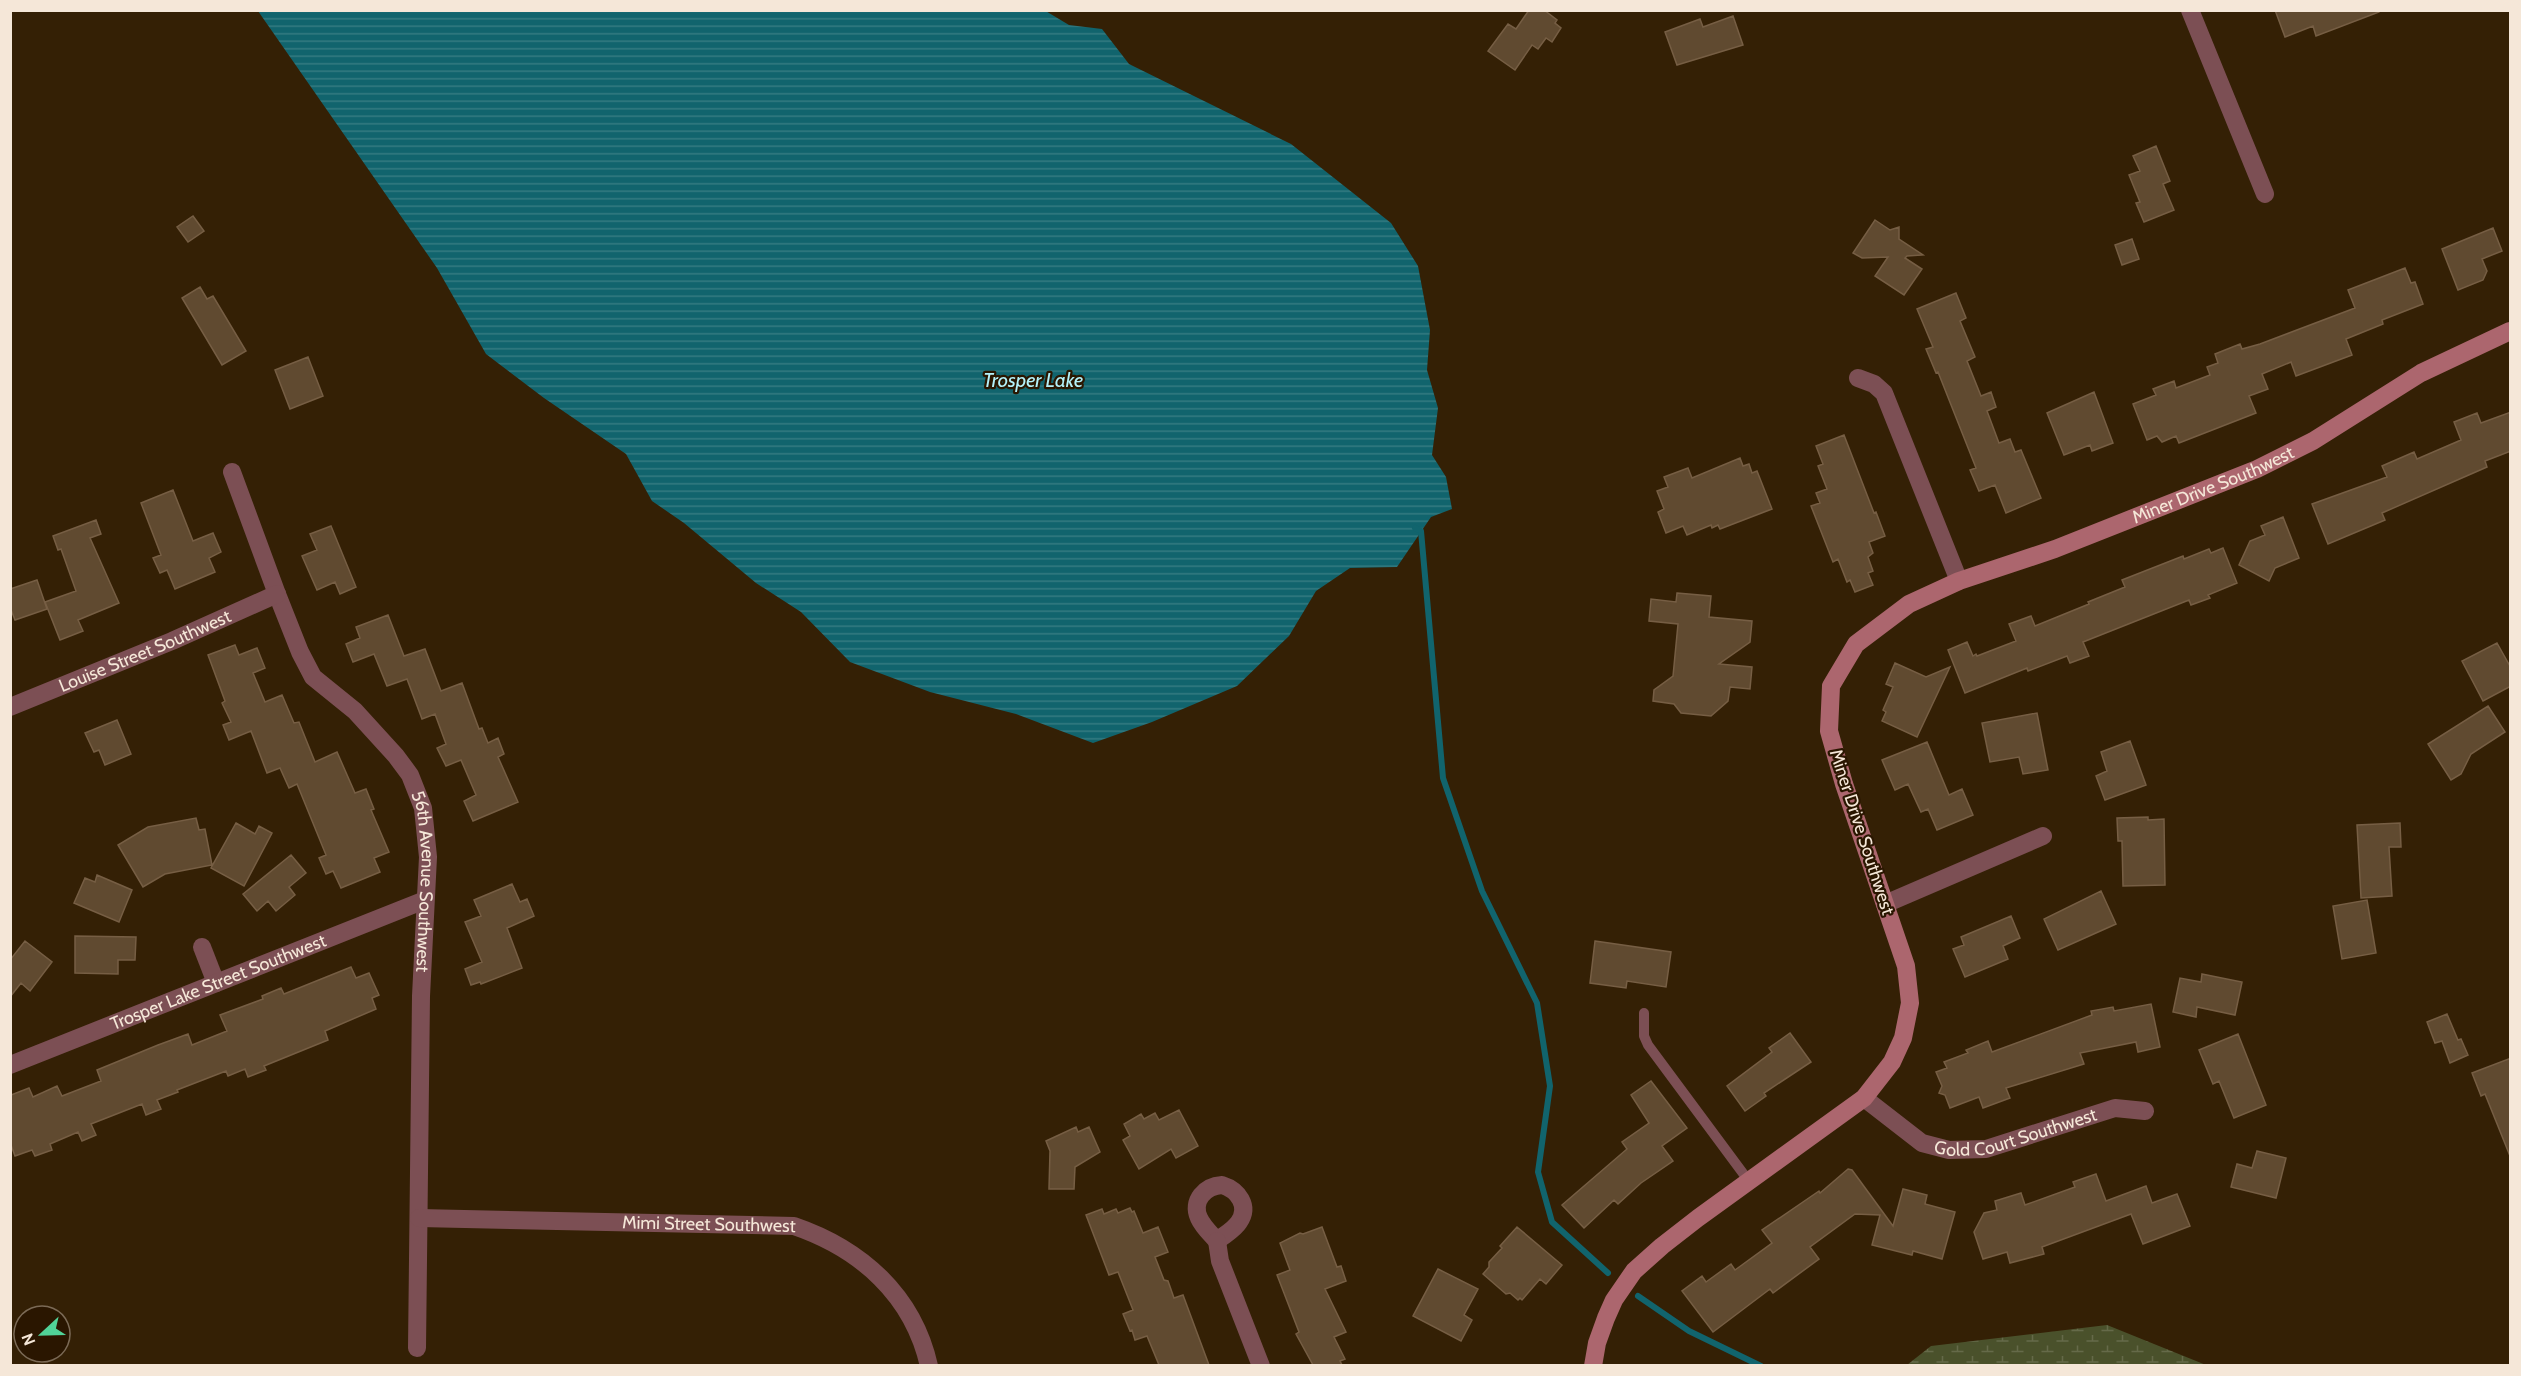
<svg xmlns="http://www.w3.org/2000/svg" width="2521" height="1376" viewBox="0 0 2521 1376" font-family="Cabin,sans-serif">
<style>
.wetland{fill:url(#wetland-marsh)}
.water{fill:url(#water-rules)}
.lines{fill:none;stroke-linecap:round;stroke-linejoin:round}
.stream{stroke:#11646d;stroke-width:6}
.building{fill:#604a30;stroke:#765e44;stroke-width:1.5}
.lane{stroke:#7c4f54;stroke-width:10}
.street{stroke:#7c4f54;stroke-width:18}
.secondary{stroke:#ac666e;stroke-width:18}
.labels{text-anchor:middle;stroke-width:4.5;stroke-linejoin:round;paint-order:stroke}
.street-label{font-size:18px;fill:#f5e7d8;stroke:#2a1600}
.water-label{font-size:20px;font-style:italic;fill:#b3f1f9;stroke:#2a1600}
</style>
<defs>
<pattern id="wetland-marsh" width="20" height="14" patternUnits="userSpaceOnUse" patternTransform="scale(1.5)"><rect width="20" height="14" fill="#4a512b"/><path d="M1 5h8M5 5V1M11 12h8M15 12V8" fill="none" stroke="#656a49"/></pattern>
<pattern id="water-rules" width="6" height="5" patternUnits="userSpaceOnUse" patternTransform="scale(1.5)"><rect width="6" height="5" fill="#11646d"/><path d="M0 2.5h6" fill="none" stroke="#347a81"/></pattern>
</defs>
<rect width="100%" height="100%" fill="#342005"/>
<path class="wetland" d="M2107 1325 2206 1365H1907L1931 1346Z"/>
<path class="water" d="M1044 10 1069 25 1102 29 1129 64 1291 144 1391 223 1418 266 1430 330 1427 370 1438 408 1432 455 1446 477 1452 509 1431 517 1397 567 1350 568 1316 591 1289 636 1237 686 1152 722 1093 743 1016 714 930 692 850 662 801 612 756 583 684 523 652 501 626 454 544 398 486 354 437 268 258 11Z"/>
<g class="lines">
<path class="stream" d="M1415 528 1421 531 1443 778 1482 891 1537 1003 1550 1086 1538 1172 1552 1222 1608 1273
M1638 1296 1689 1331 1761 1366"/>
</g>
<path class="building" d="M1529 10H1544L1557 20 1555 23 1561 28 1552 42 1546 38 1538 49 1532 45 1515 70 1488 51 1508 24 1516 29Z
M2275 10H2379V12L2316 36 2313 26 2285 37Z
M1733 16 1743 45 1677 65 1665 32 1700 19 1703 27Z
M2156 146 2170 181 2163 184 2174 210 2144 222 2136 203 2140 202 2129 175 2140 171 2133 156Z
M193 216 204 231 188 242 177 227Z
M1875 220 1890 230 1899 227V239L1923 255 1907 256 1905 258 1922 269 1904 295 1875 276 1888 257 1862 258 1853 253Z
M2493 228 2502 251 2482 259 2487 271 2483 280 2458 290 2442 249Z
M2132 239 2139 259 2122 265 2115 245Z
M2405 268 2411 283 2415 282 2423 304 2382 320 2383 324 2346 339 2352 355 2296 376 2291 362 2262 374 2268 389 2249 396 2256 413 2179 443 2176 436 2162 442 2157 436 2147 440 2133 404 2156 395 2153 389 2174 381 2176 388 2210 375 2207 367 2218 363 2215 354 2240 344 2242 349 2260 344 2355 308 2348 290Z
M200 287 207 299 213 296 246 351 222 365 182 298Z
M1956 293 1966 318 1960 321 1975 357 1967 361 1981 396 1991 392 1996 407 1987 411 1999 443 2010 439 2015 452 2021 450 2041 498 2006 513 1995 485 1979 491 1970 470 1976 468 1938 372 1936 373 1926 349 1933 347 1917 309Z
M308 357 323 396 290 409 275 370Z
M2094 392 2113 443 2092 451 2090 445 2064 455 2047 413Z
M2511 412V451L2485 461 2487 467 2382 513 2385 520 2328 544 2312 504 2387 477 2382 466 2414 452 2417 459 2461 440 2454 422 2477 413 2481 423Z
M1844 435 1874 513 1876 512 1885 536 1869 542 1873 553 1868 557 1873 571 1868 573 1873 585 1855 592 1850 580 1847 582 1838 559 1833 562 1811 506 1820 503 1816 493 1827 489 1818 466 1823 464 1816 446Z
M1740 458 1743 466 1749 464 1752 473 1757 471 1772 509 1720 529 1718 525 1712 528 1711 525 1687 535 1683 526 1666 533 1658 512 1664 509 1657 491 1668 487 1664 477 1688 468 1692 478Z
M173 490 193 541 213 533 221 552 209 558 215 572 175 589 167 570 160 573 153 558 161 555 141 503Z
M2283 517 2299 558 2275 568 2269 581 2239 565 2250 541 2265 535 2261 526Z
M96 520 101 534 90 538 119 603 78 620 83 631 60 640 45 602 76 591 61 549 58 550 53 536Z
M331 526 356 587 340 594 335 582 317 590 302 556 317 550 310 534Z
M2223 548 2237 583 2208 595 2210 598 2191 605 2189 600 2083 642 2089 656 2070 663 2067 656 2028 671 2027 668 1965 693 1948 650 1967 642 1973 656 1976 654 1977 656 2016 641 2009 624 2031 616 2035 626 2089 604 2088 602 2125 587 2122 580 2183 556 2184 559 2209 549 2211 553Z
M37 580 47 609 15 620 10 607V589Z
M1677 593 1711 596 1709 617 1752 621 1750 642 1719 664 1752 667 1750 689 1730 687 1728 701 1711 716 1681 713 1674 704 1653 701 1654 690 1673 676 1678 624 1649 621 1651 599 1676 602Z
M388 615 404 656 425 649 441 691 462 683 479 729 482 728 488 743 498 738 504 754 498 757 518 802 473 821 464 801 476 795 461 760 446 766 437 748 446 744 435 714 422 719 407 679 387 686 374 654 353 662 346 644 360 638 356 627Z
M2497 643 2511 668V686L2483 701 2462 661Z
M235 645 239 655 257 648 265 668 253 673 265 702 282 695 294 723 299 722 315 762 337 752 355 793 366 789 374 809 371 810 389 852 374 858 380 872 341 888 333 871 326 874 319 858 326 855 297 784 289 788 280 768 267 773 251 731 229 740 223 725 231 722 222 703 225 701 208 655Z
M1895 663 1926 677 1950 667 1917 737 1882 721 1886 712 1883 710 1893 687 1886 684Z
M2488 706 2505 732 2471 754 2461 774 2451 780 2428 744Z
M2037 713 2048 770 2023 774 2019 757 1990 762 1982 723Z
M117 720 131 754 105 765 99 750 94 752 85 733Z
M2130 741 2146 785 2105 800 2096 776 2107 771 2101 752Z
M1927 742 1949 795 1962 789 1973 815 1937 830 1928 809 1921 812 1908 784 1895 790 1882 760Z
M2148 817V820L2164 819 2165 885 2123 886 2122 841H2118L2117 818Z
M196 818 199 830 205 829 212 865 165 874 143 887 118 845 148 827Z
M236 823 255 834 259 826 272 833 244 886 211 868Z
M2400 823 2401 847H2389L2392 896 2361 898 2357 825Z
M291 855 306 873 289 887 295 895 276 911 268 901 257 911 243 894Z
M97 875 132 890 119 922 74 903 85 878 95 882Z
M512 884 520 902 527 899 534 916 507 928 522 968 481 984 480 982 471 985 465 969 482 962 465 922 481 916 474 900Z
M2101 891 2116 924 2058 950 2044 919Z
M2367 900 2376 953 2342 959 2333 906Z
M2011 916 2020 938 2003 946 2008 959 1965 977 1953 949 1964 945 1961 937Z
M75 936 136 937 135 960H118V974L75 973Z
M25 941 52 962 30 991 21 983 10 997V960Z
M1595 941 1671 952 1666 987 1627 981 1626 988 1590 983Z
M351 967 356 978 369 973 379 995 372 998 376 1009 325 1031 328 1040 264 1066 266 1070 248 1077 245 1069 228 1076 226 1071 177 1090 178 1092 157 1100 161 1109 146 1115 142 1104 91 1124 96 1135 82 1141 78 1132 50 1144 52 1150 35 1156 32 1150 15 1156 11 1145V1095L29 1088 33 1097 57 1086 62 1096 101 1081 97 1070 158 1045 188 1034 192 1045 227 1031 220 1015 263 999 262 996 281 988 284 994Z
M2202 974 2242 982 2235 1015 2197 1007 2196 1017 2173 1012 2180 978 2201 982Z
M2151 1004 2160 1047 2138 1052 2136 1042 2080 1053 2084 1064 2006 1088 2010 1098 1983 1108 1979 1097 1950 1108 1945 1095 1939 1093 1942 1086 1936 1072 1947 1068 1944 1062 1968 1053 1966 1050 1988 1041 1992 1052 2092 1015 2091 1011 2113 1007 2114 1011Z
M2447 1014 2458 1040 2461 1039 2468 1055 2450 1063 2442 1041 2435 1043 2427 1022Z
M1790 1033 1811 1062 1764 1093 1766 1096 1745 1111 1727 1086 1772 1052 1769 1048Z
M2238 1034 2266 1105 2234 1118 2219 1081 2213 1084 2199 1050Z
M2511 1058V1156H2510L2485 1094 2481 1096 2472 1073Z
M1651 1081 1687 1128 1662 1146 1673 1161 1641 1183 1618 1204 1614 1200 1584 1228 1562 1205 1627 1149 1622 1142 1649 1123 1631 1095Z
M1179 1110 1198 1146 1176 1158 1171 1149 1139 1169 1123 1140 1130 1136 1124 1124 1141 1114 1144 1119 1155 1113 1159 1120Z
M1076 1127 1078 1132 1089 1127 1100 1152 1075 1167 1074 1189H1049L1050 1151 1046 1141Z
M2257 1151 2286 1158 2276 1198 2231 1187 2237 1164 2252 1168Z
M1848 1169 1852 1170 1893 1226 1903 1189 1927 1195 1925 1204 1955 1212 1942 1259 1913 1251 1912 1255 1872 1245 1880 1215 1855 1214 1810 1247 1819 1259 1773 1293 1770 1289 1713 1332 1682 1291 1702 1276 1706 1282 1731 1264 1735 1270 1772 1243 1762 1230 1819 1191 1820 1193Z
M2096 1174 2106 1201 2146 1186 2152 1203 2177 1194 2190 1226 2143 1244 2131 1214 2042 1247 2044 1254 2010 1263 2007 1252 1983 1259 1974 1232 1984 1213 1997 1210 1995 1201 2021 1193 2025 1205 2075 1187 2073 1182Z
M1130 1208 1132 1212 1134 1211 1143 1233 1158 1227 1168 1252 1155 1257 1164 1280 1168 1281 1174 1298 1183 1295 1209 1365H1159L1147 1336 1135 1340 1132 1330 1130 1331 1123 1314 1133 1310 1118 1272 1109 1275 1086 1215 1102 1209 1104 1214 1116 1209 1118 1213Z
M1322 1227 1337 1267 1341 1266 1346 1281 1325 1289 1346 1332 1334 1337 1345 1359 1340 1361 1342 1365H1313L1296 1334 1299 1332 1277 1275 1290 1270 1280 1243 1300 1233 1303 1234Z
M1517 1227 1562 1265 1546 1284 1540 1279 1522 1300 1520 1298 1518 1300 1510 1293 1506 1294 1483 1274 1489 1267V1262L1502 1248 1500 1246Z
M1438 1269 1478 1289 1464 1315 1472 1320 1461 1341 1413 1316Z"/>
<g class="lines">
<path class="lane" d="M1644 1013V1036L1648 1045 1748 1180"/>
<g class="street">
<path d="M2190 10 2265 194"/>
<path d="M1858 378 1874 384 1884 393 1959 581"/>
<path id="s1" d="M232 472 277 594 300 652 313 677 355 711 396 756 410 775 423 808 428 857 421 996 417 1348"/>
<path id="s2" d="M10 707 172 641 277 594"/>
<path d="M1885 904 2043 836"/>
<path d="M202 947 216 983"/>
<path id="s3" d="M10 1065 425 900"/>
<path id="s4" d="M1864 1098 1922 1143 1949 1150 1986 1149 2115 1108 2145 1111"/>
<path d="M1222 1185C1238 1190 1250 1206 1239 1222 1234 1230 1224 1235 1217 1241 1211 1234 1203 1227 1199 1218 1191 1201 1205 1186 1222 1185Z"/>
<path id="s5" d="M419 1218 794 1226C861 1249 913 1295 929 1366"/>
<path d="M1217 1241 1220 1261 1261 1366"/>
</g>
<path class="secondary" id="s6" d="M1593 1366 1597 1343 1606 1318 1614 1300 1634 1271 1662 1246 1698 1218 1864 1098 1892 1062 1903 1038 1910 1003 1906 966 1844 784 1829 731 1831 686 1856 644 1909 604 1959 581 2055 549 2257 469 2313 441 2421 373 2510 331"/>
</g>
<g class="labels">
<g class="street-label">
<text dy="6" stroke="none"><textPath href="#s6" startOffset="1272">Miner Drive Southwest</textPath></text>
<text dy="6" stroke="none"><textPath href="#s2" startOffset="146">Louise Street Southwest</textPath></text>
<text transform="translate(1862 832) rotate(72)" y="6">Miner Drive Southwest</text>
<text dy="6" stroke="none"><textPath href="#s1" startOffset="468">56th Avenue Southwest</textPath></text>
<text dy="6" stroke="none"><textPath href="#s3" startOffset="224">Trosper Lake Street Southwest</textPath></text>
<text dy="6" stroke="none"><textPath href="#s4" startOffset="170">Gold Court Southwest</textPath></text>
<text dy="6" stroke="none"><textPath href="#s5" startOffset="290">Mimi Street Southwest</textPath></text>
</g>
<g class="water-label">
<text x="1033" y="387">Trosper Lake</text>
</g>
</g>
<rect width="2521" height="1376" fill="none" stroke="#f5e7d8" stroke-width="24"/>
<g transform="translate(42 1334) rotate(248)"><circle r="28" fill="#2a1600" stroke="#7b6a56" stroke-width="1.5"/>
<path d="M0-4.5L10 22L0 15L-10 22Z" fill="#51d398"/>
<text y="-9" font-size="16" font-weight="bold" text-anchor="middle" fill="#f5e7d8">N</text>
</g>
</svg>
